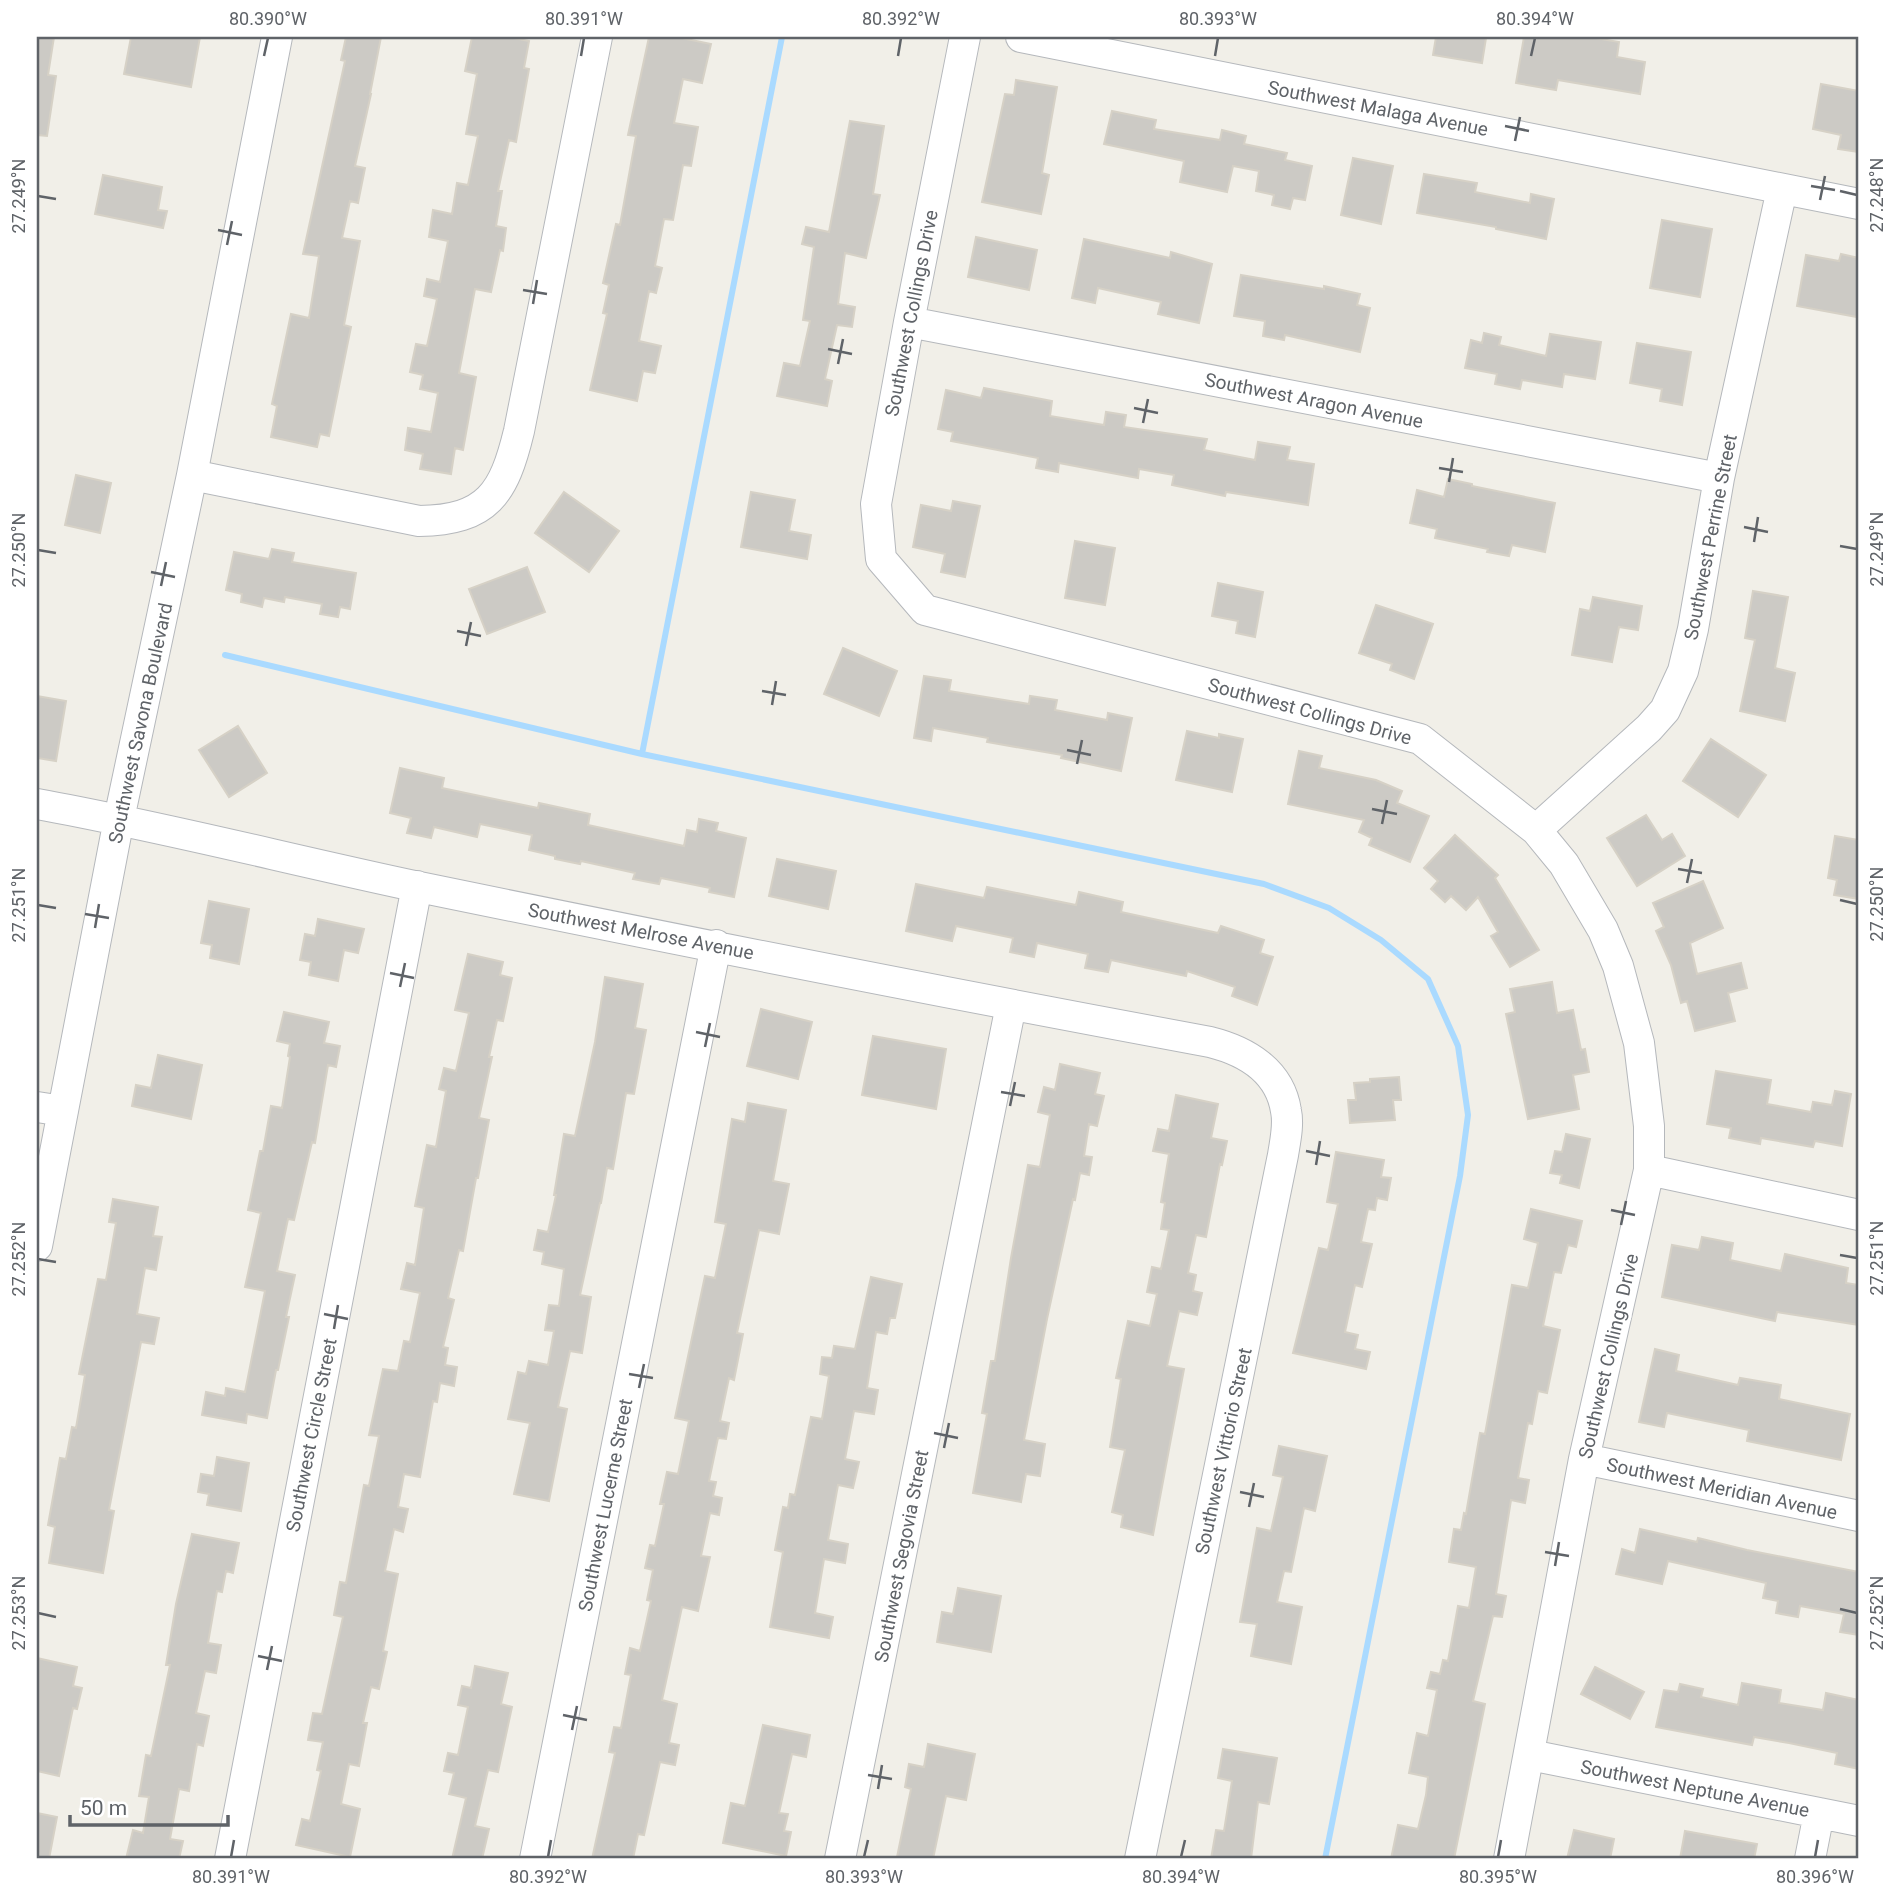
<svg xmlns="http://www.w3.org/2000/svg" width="1896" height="1896" viewBox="0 0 1896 1896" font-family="Roboto,sans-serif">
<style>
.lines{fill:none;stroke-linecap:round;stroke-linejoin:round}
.stream{stroke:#aadaff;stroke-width:6}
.building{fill:#cccac5;stroke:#d6d1c6;stroke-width:2}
.minor-casing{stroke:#b5b8bc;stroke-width:32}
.minor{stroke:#fff;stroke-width:30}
.ticks{fill:none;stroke:#5f6368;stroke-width:2.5}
.labels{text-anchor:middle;stroke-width:6;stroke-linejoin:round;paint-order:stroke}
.street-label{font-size:19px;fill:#5f6368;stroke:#fff}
.neatline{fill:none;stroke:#5f6368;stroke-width:2.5}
.ticks-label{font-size:18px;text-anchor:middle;fill:#5f6368}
</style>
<rect width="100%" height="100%" fill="#f1efe8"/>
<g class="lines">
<path class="stream" d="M225 655 642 754 1264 884 1329 908 1381 940 1428 979 1458 1046 1468 1115 1460 1176 1325 1859
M642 754 782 37"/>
</g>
<path class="building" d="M37 37H54L48 75 56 76 47 136 37 135Z
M131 37H200L191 87 124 74Z
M346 37H381L370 94H371L355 166 365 168 358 203 350 201 342 238 360 241 344 325 351 327 329 436 320 434 317 447 271 437 277 406 272 404 291 314 309 318 319 256 303 254 345 61 341 60Z
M472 37H509L529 41 524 68 529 69 516 142 509 140 498 191H502L496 226 506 228 503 251 500 250 491 292 475 289 459 373 476 377 463 450 455 448 451 474 420 469 423 454 405 450 408 428 431 432 438 393 420 389 423 375 410 372 416 344 427 346 434 314 437 299 424 296 427 279 440 282 448 241 429 237 433 210 452 214 457 183 468 185 478 136 466 134 477 74 465 71Z
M649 37H677L711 44 702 83 683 79 674 123 698 127 691 166 683 165 673 220 664 219 655 266 662 268 656 293 649 291 639 341 661 346 655 373 643 371 637 401 590 390 607 314 603 313 609 285 603 283 616 224 620 225 636 136 628 135Z
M1436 37 1486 38 1482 63 1433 55Z
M1524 37H1590L1619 42 1617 57 1645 62 1640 94 1558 80 1556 90 1516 83Z
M1016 80 1057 87 1042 173 1049 175 1041 214 982 202 1005 94 1014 95Z
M1821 84 1859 91V152L1838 149 1841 135 1813 129Z
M1112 111 1156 120 1154 129 1220 140 1222 130 1246 136 1244 144 1287 153 1285 160 1312 166 1305 200 1293 198 1290 209 1272 205 1274 195 1256 191 1259 171 1233 166 1227 192 1180 182 1184 161 1104 144Z
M850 121 884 126 873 194 880 195 866 258 845 253 838 304 855 307 852 327 837 325 825 379 832 381 827 406 777 396 784 363 800 366 810 321 803 320 814 247 802 244 806 227 829 232Z
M1353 158 1393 166 1381 224 1341 215Z
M1424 174 1477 183 1475 192 1530 203 1531 194 1554 199 1546 239 1496 229V227L1417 213Z
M103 175 162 187 158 210 167 211 163 228 95 214Z
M1662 220 1712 229 1700 297 1650 288Z
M976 237 1037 250 1029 290 968 277Z
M1084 239 1170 258 1171 252 1212 264 1199 323 1158 314 1161 302 1098 288 1095 303 1072 298Z
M1841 254 1859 258V303L1857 317 1797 306 1806 255 1839 261Z
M1241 275 1324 289V286L1360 294 1357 305 1370 308 1360 352 1285 335 1284 340 1263 336 1265 321 1234 316Z
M1484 333 1501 337 1499 345 1546 356 1550 334 1601 342 1595 379 1564 374 1562 387 1522 380 1520 389 1495 384 1497 374 1465 368 1471 340 1482 343Z
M1637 343 1691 352 1682 405 1660 401 1662 389 1630 383Z
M984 388 1052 401 1050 416 1104 425 1106 412 1126 415 1124 427 1207 439 1204 450 1255 460 1258 442 1290 447 1287 460 1314 464 1308 505 1226 492 1225 496 1172 485 1174 475 1139 469 1138 478 1059 463 1058 472 1036 468 1038 458 951 441 953 432 938 429 946 390 981 398Z
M76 475 111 483 100 533 65 525Z
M1448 479 1472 484V486L1555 503 1545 552 1512 545 1509 556 1487 552 1488 549 1435 538 1437 529 1410 523 1417 490 1444 497Z
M564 492 619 531 589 572 535 533Z
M751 492 795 500 789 531 811 535 807 559 741 547Z
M953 501 980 506 965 577 941 572 945 554 913 547 921 505 951 511Z
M1075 541 1115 548 1105 605 1065 598Z
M272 549 294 553 292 562 356 573 350 609 340 607 338 617 320 614 322 604 285 597 284 602 264 598 262 607 241 602 242 594 226 590 234 552 269 559Z
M527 567 545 612 487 634 469 589Z
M1218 583 1263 592 1255 637 1236 633 1238 621 1212 616Z
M1753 591 1788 597 1775 668 1795 673 1785 721 1740 711 1755 640 1745 638Z
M1593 597 1642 606 1638 630 1619 627 1612 662 1572 655 1580 609 1590 611Z
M1376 605 1433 624 1414 679 1390 670 1392 664 1359 653Z
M843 648 897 671 879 716 824 694Z
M924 676 951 680 949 691 1029 704 1030 696 1057 700 1055 710 1107 720 1108 713 1132 718 1121 771 1061 758 1062 755 987 742 988 738 933 728 931 741 914 738Z
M37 696 66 701 56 761 37 758Z
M238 726 267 773 229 797 199 750Z
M1187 731 1219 738V734L1243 739 1232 792 1176 780Z
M1711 739 1766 775 1738 817 1683 781Z
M1299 751 1322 756 1319 768 1376 780 1402 791 1397 803 1429 816 1410 862 1369 845 1372 838 1359 832 1364 820 1288 804Z
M400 768 444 778 442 788 538 808 539 803 590 814 588 825 684 846 687 830 697 832 699 819 718 823 716 831 746 838 734 897 709 892 710 888 661 878 659 884 633 879 635 873 581 861 580 864 555 859V856L529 850 532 835 480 824 477 837 434 827 431 838 407 833 411 818 390 813Z
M1646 815 1662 840 1672 834 1685 856 1637 886 1607 838Z
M1455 835 1498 875 1495 878 1539 950 1510 967 1491 936 1498 932 1478 897 1466 910 1451 896 1445 902 1431 889 1438 881 1424 868Z
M1835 836 1859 840V899L1834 895 1837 880 1828 878Z
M777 859 836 871 828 909 769 896Z
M1703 881 1723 928 1690 943 1697 974 1741 963 1747 988 1728 993 1735 1021 1695 1031 1687 1001 1681 1003 1671 965 1656 931 1664 927 1653 903Z
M916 884 984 898 987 887 1076 905 1079 892 1123 902 1121 912 1218 933 1221 926 1264 940 1260 953 1273 957 1257 1005 1232 996 1235 987 1187 971 1186 976 1111 960 1108 972 1085 968 1088 954 1037 943 1034 957 1010 952 1013 938 956 926 952 941 906 931Z
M209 901 249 909 239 964 210 958 212 945 201 943Z
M318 919 364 929 358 953 344 950 338 981 309 975 311 962 300 960 305 934 315 936Z
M468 954 503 962 500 975 512 978 503 1021 497 1020 489 1057H492L479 1118 489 1120 478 1178H476L463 1251 459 1250 448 1298 454 1300 443 1347 448 1348 445 1365 457 1367 454 1386 440 1383 437 1402 433 1401 420 1477 404 1474 398 1507 408 1509 403 1532 394 1529 385 1571 398 1574 383 1651 387 1652 379 1689 371 1687 363 1723H367L359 1766 349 1764 341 1804 360 1809 350 1857 296 1845 302 1819 310 1821 321 1771 317 1770 323 1742 308 1740 313 1713 322 1714 343 1617 334 1615 340 1582 346 1583 364 1485 369 1486 379 1436 369 1435 383 1369 398 1371 404 1341 410 1342 420 1293 401 1289 407 1263 415 1265 424 1208 415 1206 427 1145 436 1147 446 1091 439 1089 444 1068 456 1071 469 1013 455 1010Z
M605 977 643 984 635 1028 646 1030 634 1094 626 1093 613 1169 607 1168 601 1203H600L580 1295 591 1297 582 1353 570 1351 558 1407 567 1409 549 1501 514 1494 530 1423 508 1419 518 1372 526 1374 529 1361 548 1365 554 1331 545 1330 549 1305 559 1306 564 1269 542 1264 544 1252 534 1250 538 1230 548 1232 556 1195H554L564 1134 575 1136 595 1042Z
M1552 982 1557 1013 1573 1010 1581 1050 1585 1049 1589 1072 1573 1075 1579 1109 1528 1119 1506 1014 1515 1012 1510 989Z
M761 1009 812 1022 798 1079 747 1066Z
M284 1012 329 1022 324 1043 340 1046 336 1067 328 1065 315 1143 312 1142 294 1220 288 1219 277 1271 295 1275 286 1317H289L278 1370H276L267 1418 247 1414 246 1423 202 1415 206 1392 225 1396 226 1388 245 1392 265 1291 245 1287 261 1213 248 1210 260 1151H263L271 1106 282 1108 290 1057 288 1056 290 1044 277 1041Z
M873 1036 946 1049 936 1109 862 1095Z
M158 1055 202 1065 191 1119 132 1106 136 1085 151 1088Z
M1060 1064 1100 1073 1095 1094 1104 1096 1097 1126 1089 1124 1084 1156 1092 1157 1089 1175 1080 1173 1075 1200 1073 1199 1047 1319 1024 1440 1045 1444 1040 1476 1026 1474 1021 1502 973 1493 987 1414 982 1413 991 1361H995L1011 1258 1028 1165 1040 1167 1050 1115 1038 1112 1044 1087 1055 1090Z
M1716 1071 1771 1080 1767 1104 1811 1112 1813 1102 1832 1105 1835 1091 1851 1094 1842 1146 1815 1141 1813 1147 1761 1138 1760 1144 1729 1138 1731 1128 1707 1124Z
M1399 1077 1401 1100H1393L1395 1120 1350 1123 1348 1100H1356L1354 1083 1370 1082V1079Z
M1176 1095 1218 1104 1211 1138 1227 1141 1222 1165 1220 1164 1206 1237 1196 1235 1188 1273 1196 1275 1193 1291 1202 1293 1197 1315 1179 1311 1167 1366 1184 1369 1153 1535 1121 1527 1123 1515 1112 1512 1125 1450 1110 1447 1121 1379 1116 1378 1128 1321 1150 1326 1157 1294 1147 1292 1152 1267 1161 1269 1169 1230 1161 1229 1165 1203 1161 1202 1169 1154 1153 1151 1158 1129 1169 1131Z
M748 1103 786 1110 773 1181 789 1184 779 1234 759 1230 737 1333 743 1334 734 1380 729 1378 720 1421 729 1423 726 1439 718 1438 709 1481 716 1482 713 1496 722 1498 719 1515 710 1513 701 1556 710 1557 698 1611 682 1607 662 1700 677 1704 669 1743 679 1745 675 1765 660 1762 644 1835 638 1834 633 1859H592L615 1753 609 1752 614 1727 621 1728 631 1675 625 1674 630 1648 640 1651 651 1601 647 1600 653 1570 645 1568 650 1545 655 1546 664 1504H660L667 1472 678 1474 689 1421 675 1418 705 1276 715 1278 726 1224 715 1222 732 1119 745 1122Z
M1566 1134 1590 1139 1579 1188 1560 1183 1562 1175 1550 1173 1555 1151 1562 1152Z
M1336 1152 1384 1160 1381 1177 1391 1178 1387 1200 1377 1198 1375 1210 1368 1209 1361 1242 1372 1244 1362 1287 1355 1285 1345 1332 1358 1335 1355 1349 1370 1352 1366 1369 1293 1353 1319 1248 1328 1250 1338 1204 1327 1202Z
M113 1199 158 1207 153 1236 162 1237 156 1270 145 1268 137 1314 159 1318 154 1344 141 1342 109 1510 114 1511 103 1573 49 1563 55 1527 48 1525 60 1458 66 1459 72 1427 76 1428 85 1375 79 1374 98 1279 106 1280 116 1223 109 1222Z
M1531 1209 1582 1221 1576 1247 1568 1245 1561 1273 1554 1272 1543 1326 1560 1330 1547 1393 1538 1391 1532 1424 1528 1423 1518 1478 1529 1480 1525 1503 1511 1500 1496 1594 1506 1596 1502 1617 1493 1616 1473 1701 1485 1704 1454 1859H1391L1398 1825 1418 1829 1426 1795 1428 1777 1409 1773 1417 1733 1428 1736 1437 1690 1427 1688 1431 1672 1440 1674 1443 1660 1448 1661 1458 1606 1469 1608 1476 1567 1449 1562 1454 1529 1461 1530 1464 1513 1466 1514 1480 1433 1485 1434 1512 1285 1528 1288 1538 1243 1524 1239Z
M1702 1237 1733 1243 1730 1260 1781 1271 1785 1254 1848 1268 1846 1283 1859 1285V1325L1777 1312 1775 1321 1662 1297 1672 1245 1699 1250Z
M871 1277 902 1284 895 1318H890L887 1334 876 1332 867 1388 878 1390 874 1414 854 1411 845 1459 859 1462 853 1488 838 1485 828 1540 848 1544 845 1563 824 1559 815 1613 833 1617 829 1638 770 1627 783 1552 775 1550 783 1507 788 1508 790 1494 795 1495 811 1417 822 1419 829 1376 820 1374 822 1357 832 1358 834 1346 855 1349Z
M1655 1349 1679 1355 1676 1371 1738 1385 1740 1378 1781 1385 1779 1399 1850 1414 1841 1460 1747 1441 1749 1430 1667 1413 1664 1427 1639 1422Z
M1279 1446 1327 1456 1315 1511 1304 1508 1291 1572 1284 1571 1277 1602 1302 1607 1291 1664 1251 1656 1257 1624 1240 1622 1257 1528 1271 1531 1283 1477 1273 1475Z
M217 1457 249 1463 241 1511 207 1505 209 1494 198 1492 201 1474 214 1476Z
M1640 1529 1697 1542 1698 1538 1747 1550 1859 1572V1635L1840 1632 1844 1614 1800 1606 1798 1617 1776 1613 1778 1601 1763 1598 1766 1583 1668 1561 1662 1584 1616 1574 1622 1549 1635 1553Z
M192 1534 239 1543 233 1573 226 1571 222 1592 217 1591 208 1643 221 1645 216 1673 205 1671 196 1713 209 1716 203 1746 197 1744 189 1791 179 1789 170 1839 183 1841 179 1859H126L133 1830 143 1833 149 1797 139 1796 146 1755 151 1756 170 1665H166L176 1604Z
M958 1588 1001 1596 991 1652 937 1642 942 1612 953 1614Z
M37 1658 77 1667 73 1686 82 1688 77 1709 73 1708 59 1776 37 1771Z
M475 1666 508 1673 501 1704 512 1707 498 1772 488 1770 475 1826 489 1829 482 1859H452L466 1798 449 1794 454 1773 444 1771 448 1753 458 1755 468 1707 458 1705 462 1686 471 1688Z
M1595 1667 1644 1692 1630 1719 1581 1694Z
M1742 1683 1781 1690 1779 1703 1823 1710 1826 1693 1859 1700V1769L1835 1764 1837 1753 1789 1743 1754 1737 1752 1745 1656 1727 1664 1690 1678 1692 1680 1684 1703 1689 1701 1697 1738 1705Z
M763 1725 810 1735 806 1757 792 1754 779 1813 788 1814 784 1831 791 1832 786 1856 723 1843 731 1803 745 1806Z
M928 1744 975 1754 966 1800 946 1796 933 1859 897 1857 911 1789 905 1787 909 1764 924 1767Z
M1223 1749 1277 1758 1269 1804 1258 1802 1251 1859H1211L1216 1830 1224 1831 1232 1781 1218 1778Z
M37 1813 57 1817 49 1859H37Z
M1574 1830 1614 1839 1610 1859H1567Z
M1685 1831 1757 1844 1754 1859H1680Z"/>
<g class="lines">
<g class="minor-casing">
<path id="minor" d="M965 37 909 322 876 504 881 559 925 610 1420 739 1536 830 1564 864 1603 930 1618 966 1639 1043 1649 1126V1170L1584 1459 1509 1859
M1021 37 1859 204
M909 322 1719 478
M192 475 419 521C488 520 504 493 519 431L597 37
M37 804C165 827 291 860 419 887 682 941 946 993 1210 1042 1246 1051 1280 1071 1286 1111 1289 1125 1285 1142 1283 1155L1140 1859
M1536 830 1649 728 1665 710 1683 671 1693 629 1719 478 1782 189
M37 1107 63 1111
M1649 1170 1859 1215
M37 1246 119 819 192 475 277 37
M1584 1459 1859 1516
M1530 1755 1859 1821
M230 1859 417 886
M535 1859 716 945
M840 1859 1011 1005
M1810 1859 1819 1813"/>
</g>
<use href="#minor" class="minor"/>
</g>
<path class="ticks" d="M264 56 268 38M581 56 584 38M898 56 901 38M1215 56 1218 38M1531 56 1535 38M1505 126 1529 131M1515 141 1520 117M1811 186 1835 190M1840 191 1857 195M38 196 56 199M1820 200 1825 176M218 230 242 235M227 245 232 221M523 290 547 294M533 304 537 280M828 349 852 354M838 364 843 339M1134 408 1158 413M1143 423 1148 399M1439 468 1463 472M1449 482 1453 458M1744 527 1768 532M1754 542 1758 517M1840 546 1857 549M38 550 56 553M151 572 175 577M161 586 166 562M457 631 481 636M466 646 471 622M762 691 786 695M772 705 776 681M1067 750 1091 755M1077 764 1082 740M1372 809 1397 814M1382 824 1387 800M1678 869 1702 873M1687 883 1692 859M1840 900 1857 904M38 905 56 908M85 914 109 918M95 928 99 904M390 973 414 978M400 987 405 963M696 1032 720 1037M705 1047 710 1023M1001 1092 1025 1096M1010 1106 1015 1082M1306 1151 1330 1156M1316 1165 1320 1141M1611 1210 1635 1215M1621 1225 1626 1201M1840 1255 1857 1258M38 1259 56 1262M324 1314 348 1319M334 1329 338 1305M629 1374 653 1378M639 1388 644 1364M934 1433 958 1438M944 1448 949 1423M1240 1492 1264 1497M1249 1507 1254 1483M1545 1552 1569 1556M1555 1566 1559 1542M1840 1609 1857 1613M38 1613 56 1617M258 1656 282 1661M267 1670 272 1646M563 1715 587 1720M572 1730 577 1706M868 1775 892 1779M878 1789 882 1765M231 1857 234 1840M548 1857 551 1840M864 1857 868 1840M1181 1857 1185 1840M1498 1857 1501 1840M1815 1857 1818 1840"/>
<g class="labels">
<g class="street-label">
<text transform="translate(1378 108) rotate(11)" y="7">Southwest Malaga Avenue</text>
<text transform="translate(911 313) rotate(-79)" y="7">Southwest Collings Drive</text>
<text transform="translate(1314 400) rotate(11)" y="7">Southwest Aragon Avenue</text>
<text transform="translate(1710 537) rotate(-79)" y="7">Southwest Perrine Street</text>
<text transform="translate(1310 711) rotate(15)" y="7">Southwest Collings Drive</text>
<text transform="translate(140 723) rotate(-78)" y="7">Southwest Savona Boulevard</text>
<text transform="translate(641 931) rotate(11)" y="7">Southwest Melrose Avenue</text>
<text transform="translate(1608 1356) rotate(-77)" y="7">Southwest Collings Drive</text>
<text transform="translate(311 1435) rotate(-79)" y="7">Southwest Circle Street</text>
<text transform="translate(1223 1451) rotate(-78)" y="7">Southwest Vittorio Street</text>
<text transform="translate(1722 1488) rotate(12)" y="7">Southwest Meridian Avenue</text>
<text transform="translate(605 1505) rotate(-79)" y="7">Southwest Lucerne Street</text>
<text transform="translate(901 1556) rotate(-79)" y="7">Southwest Segovia Street</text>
<text transform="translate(1695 1788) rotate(11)" y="7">Southwest Neptune Avenue</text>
</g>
</g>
<rect width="1896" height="1896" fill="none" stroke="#ffffff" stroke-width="77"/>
<path d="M70 1815v10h158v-10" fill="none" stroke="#5f6368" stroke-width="3.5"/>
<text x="80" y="1815" font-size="21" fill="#5f6368" stroke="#ffffff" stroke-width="5" paint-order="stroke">50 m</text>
<rect x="38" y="38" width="1819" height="1819" class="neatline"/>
<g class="ticks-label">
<text x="268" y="25">80.390°W</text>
<text x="584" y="25">80.391°W</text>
<text x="901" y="25">80.392°W</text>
<text x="1218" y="25">80.393°W</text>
<text x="1535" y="25">80.394°W</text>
<text transform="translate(1877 195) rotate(-90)" y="6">27.248°N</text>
<text transform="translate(19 196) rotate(-90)" y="6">27.249°N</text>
<text transform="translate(1877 549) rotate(-90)" y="6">27.249°N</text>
<text transform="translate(19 550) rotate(-90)" y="6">27.250°N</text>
<text transform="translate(1877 904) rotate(-90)" y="6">27.250°N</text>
<text transform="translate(19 905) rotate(-90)" y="6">27.251°N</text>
<text transform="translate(1877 1258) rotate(-90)" y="6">27.251°N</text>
<text transform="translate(19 1259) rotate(-90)" y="6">27.252°N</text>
<text transform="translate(1877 1613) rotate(-90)" y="6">27.252°N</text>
<text transform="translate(19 1613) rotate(-90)" y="6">27.253°N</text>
<text x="231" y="1883">80.391°W</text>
<text x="548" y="1883">80.392°W</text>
<text x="864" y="1883">80.393°W</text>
<text x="1181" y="1883">80.394°W</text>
<text x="1498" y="1883">80.395°W</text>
<text x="1815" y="1883">80.396°W</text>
</g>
</svg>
